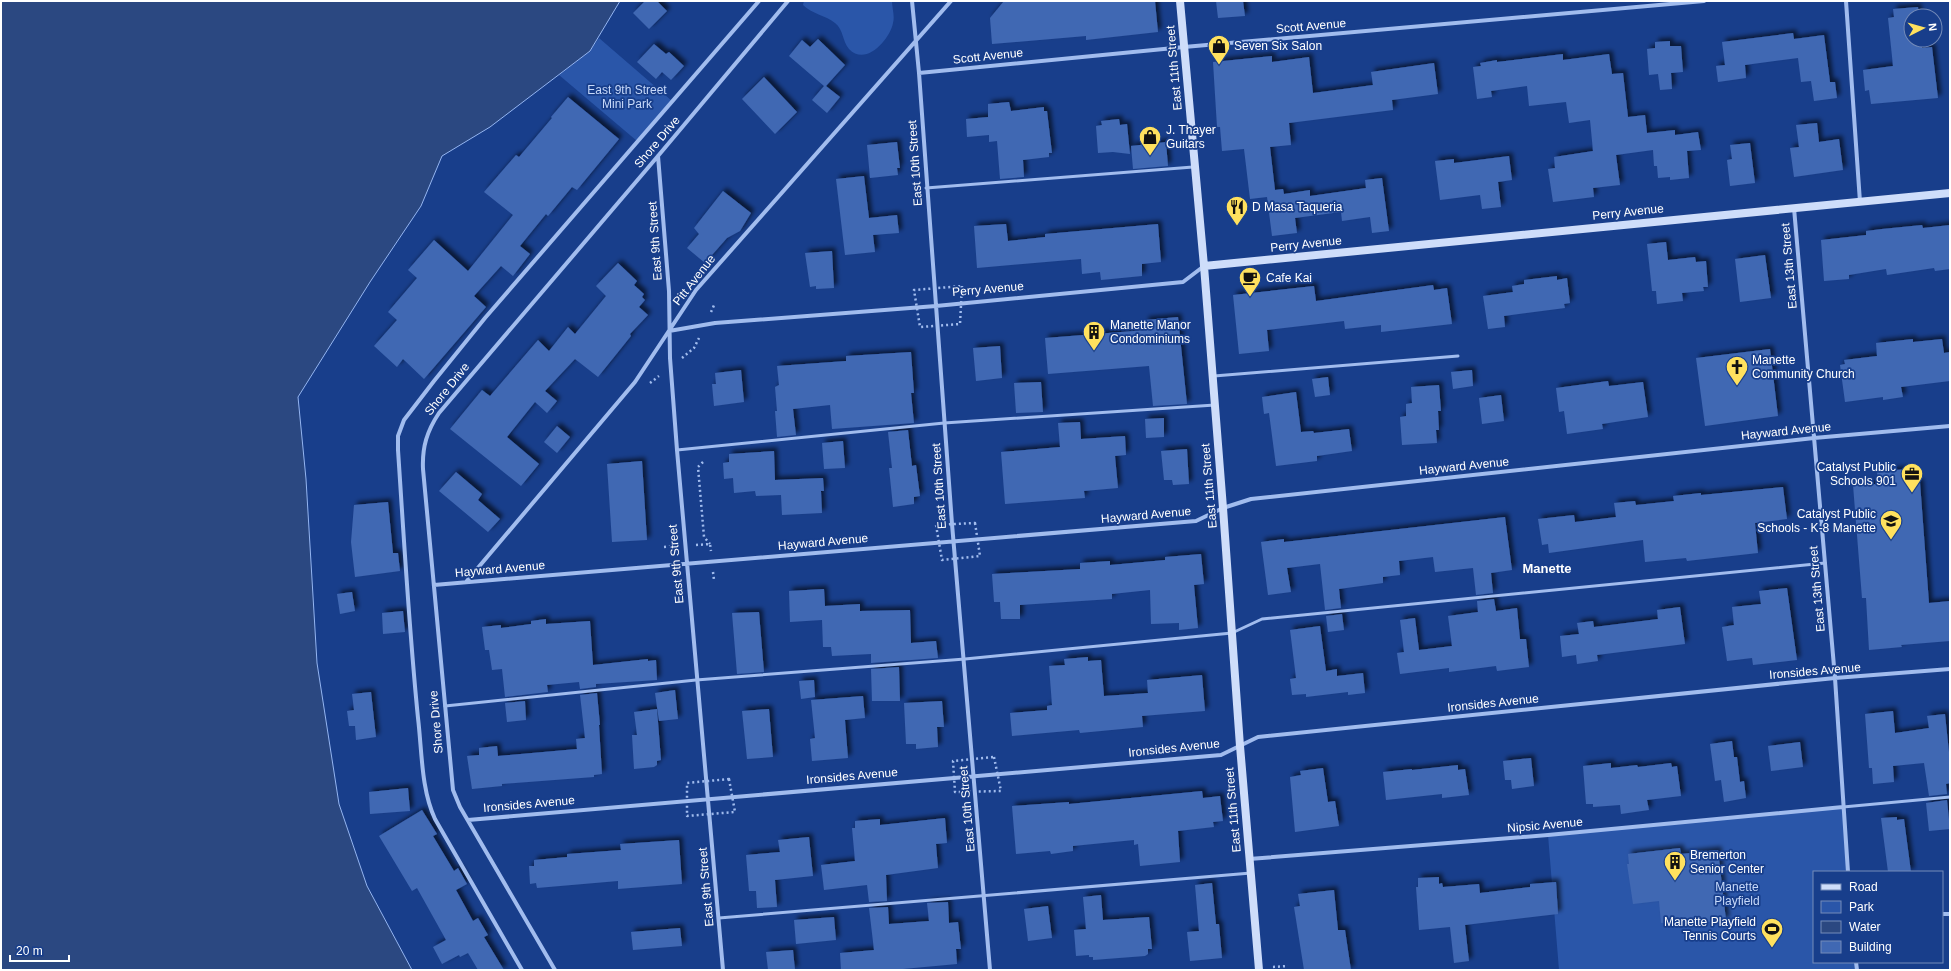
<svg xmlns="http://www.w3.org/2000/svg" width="1951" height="971" viewBox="0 0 1951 971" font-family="Helvetica,sans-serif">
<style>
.green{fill:#2a56a9}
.water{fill:#2b4881;stroke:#94b5f1}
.building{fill:#4068b3;filter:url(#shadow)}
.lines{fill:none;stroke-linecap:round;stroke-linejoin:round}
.path{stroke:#a1bcee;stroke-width:2.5;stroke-dasharray:2 3;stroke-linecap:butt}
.service{stroke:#a1bcee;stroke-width:3}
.minor{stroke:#a1bcee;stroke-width:4}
.secondary{stroke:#ceddfa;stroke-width:8}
.labels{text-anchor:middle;stroke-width:3.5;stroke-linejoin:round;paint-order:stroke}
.street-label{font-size:12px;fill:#fff;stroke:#183e8b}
.poi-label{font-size:12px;fill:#fff;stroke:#183e8b;text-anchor:start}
.park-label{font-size:12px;fill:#c7d9fa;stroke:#183e8b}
.neighbourhood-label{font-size:13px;font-weight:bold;fill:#fff;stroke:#183e8b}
</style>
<defs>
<filter id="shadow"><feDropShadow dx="3.5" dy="-3.5" stdDeviation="2" flood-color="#0009"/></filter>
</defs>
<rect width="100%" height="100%" fill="#183e8b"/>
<path class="green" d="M804 1H892C892 8 895 16 893 23 890 39 866 67 849 49 842 41 844 30 835 23 825 15 812 14 803 5Z
M599 38 672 101 637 141 559 75 590 51Z
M1843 807 1848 872H1814V962H1856L1857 970H1559L1548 835Z"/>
<path class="water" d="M1 1H620L590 51 490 127 442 156 421 206 370 282 298 397 306 479 317 663 339 804 367 886 412 970H1Z"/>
<path class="building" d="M645 1H657L667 11 649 29 633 13Z
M1004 1H1155L1158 32 1086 40V36L992 44 990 18Z
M1216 1H1243L1245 16 1218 18Z
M1918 7 1919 16H1911V40H1922V48L1932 47 1938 98 1871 104 1869 90 1865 91 1863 70 1893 66 1888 18 1894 17 1893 9Z
M1793 33 1794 39 1824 35 1830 82H1835L1837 98 1814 101 1811 81 1801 82 1798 58 1745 65 1746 78 1718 82 1716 66 1725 65 1722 42Z
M818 39 845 65 826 86 840 97 827 113 812 100 824 86 789 56 802 40 810 47Z
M1670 41V46H1681L1683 72 1671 73 1672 89 1660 90 1658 74 1649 75 1647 49 1655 48V42Z
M654 44 666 54 669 52 684 66 671 80 662 72 656 79 637 62Z
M1563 54V60L1609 54 1612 74 1623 73 1628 117 1645 115 1647 133 1675 130V135L1698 132 1701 150 1687 151 1689 178 1670 180V177L1658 178 1657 166H1654L1653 150 1616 155 1620 185 1593 188 1594 197 1553 202 1548 169 1555 168 1554 157 1593 151 1590 120 1569 123 1566 102 1529 106 1527 86 1491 91 1492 97 1477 99 1473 67 1481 66 1480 63 1497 60V62Z
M1272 56V62L1309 57 1313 93 1373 85 1371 72 1434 63 1438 94 1392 100 1393 110 1289 123 1291 145 1270 147 1275 190 1283 189 1284 194 1310 190V196L1366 188 1365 180 1382 178 1389 231 1372 233 1370 217 1342 221 1341 212 1295 218 1297 233 1272 236 1267 197 1250 199 1244 149 1222 151 1220 127H1217L1213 62Z
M764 77 797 112 775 134 742 99Z
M568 97 619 139 577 190 572 187 548 216 546 214 520 246 530 254 513 276 501 266 474 296 486 307 424 379 403 359 397 367 374 346 397 320 388 312 417 278 408 270 434 240 468 271 513 215 484 192 516 155 519 157 552 118 551 117Z
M1009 102 1011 111 1044 107V111H1047L1052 153H1049V157L1023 160 1024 177 1000 179 997 141 989 142V135L967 137 966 119 988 117V104Z
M1119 119 1120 125 1127 124 1130 154 1113 152 1098 153 1096 126 1102 125 1101 121Z
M1817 123 1819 142 1839 139 1843 170 1794 177 1790 148 1799 147 1796 125Z
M897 142 900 168H897L898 175 870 178 867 145Z
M1166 142 1168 166 1133 169 1131 146Z
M1750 143 1755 183 1730 186 1727 160 1732 159 1730 145Z
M1509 156 1512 180 1498 182 1501 207 1482 209 1480 195 1440 200 1435 161 1454 159V163Z
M864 176 869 218 897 215 899 233 873 235 875 252 845 255 836 179Z
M723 191 751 213 740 231 727 238 705 263 687 248 699 234 694 228Z
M1006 224 1008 241 1045 237V234L1158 224 1161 262 1142 264V276L1101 280 1100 272 1082 274 1081 259 977 268 974 226Z
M1922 225 1923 228 1950 225V269L1935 271 1934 268 1887 275 1886 269 1849 275V279L1824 281 1821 240 1866 235V231L1882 229Z
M1666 242 1668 260 1695 257 1696 262 1706 261 1708 287H1703L1704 291 1682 293 1683 301 1657 304 1656 291H1652L1647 244Z
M832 251 834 288 816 289V286L810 287 805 253Z
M1765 255 1771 298 1740 302 1735 259Z
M618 263 637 281 634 285 644 294 642 297 645 300 639 307 648 315 630 334 631 336 598 377 575 359 545 391 557 401 547 413 535 402 507 437 539 464 521 486 450 429 482 390 490 396 538 340 549 351 568 327 575 334 606 296 596 286Z
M1557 276V280L1567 278 1570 303 1564 304 1565 308 1504 316 1505 327 1488 329 1483 296 1513 292 1512 286 1524 284V280Z
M1433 285 1434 290 1447 288 1452 324 1381 332V325L1345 329 1344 321 1267 330 1269 351 1239 354 1233 295 1314 286 1316 301Z
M1178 317 1187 404 1153 406 1149 366 1048 374 1045 338 1146 330 1145 320Z
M1913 339V342L1942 339 1944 353 1950 352V381L1901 387 1903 397 1883 400V397L1845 402 1840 365 1845 364 1844 360 1877 356 1876 343Z
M1000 346 1002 378 976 381 973 348Z
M1770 349 1778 416 1705 426 1696 358Z
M911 352 914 393H911L914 423 832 429 830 405 793 409 796 435 777 437 775 411H777L775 387 779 385 777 366 846 361V356Z
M741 370 744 402 714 406 712 384H716L715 373Z
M1472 370 1473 386 1453 389 1451 372Z
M1328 377 1330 395 1315 397 1312 379Z
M1608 381 1609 386 1643 382 1648 417 1602 424 1603 429 1567 434 1564 411 1559 412 1556 388Z
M1041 382 1043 412 1016 413 1014 383Z
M1439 385 1441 411H1438L1439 430H1436L1437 443 1402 445 1400 417 1406 416V404L1412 403 1411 387Z
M1296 392 1301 432 1313 431 1314 433 1349 429 1352 451 1317 456V461L1276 466 1269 413 1264 414 1262 397Z
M1501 395 1504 421 1482 424 1479 398Z
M1164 418V437L1146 438 1145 419Z
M1080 422 1081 439 1125 436 1126 455 1115 456 1118 488 1084 491 1085 498 1005 504 1001 452 1060 447 1058 423Z
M557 426 570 437 557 453 544 442Z
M908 430 912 466 916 465 920 496 914 497V504L893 507 889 468H892L888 432Z
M843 441 845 468 824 469 822 443Z
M1187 449 1189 484 1173 485 1172 480H1164L1161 451Z
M774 451 775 480 823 478 824 491H821L822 513 782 515 781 495 756 496 755 491 734 493 733 478 724 479 723 463 729 462V454Z
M642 461 647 540 612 542 607 464Z
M1912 469 1913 483 1920 482 1929 603 1950 601V641L1901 645 1902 647 1869 650 1866 598H1862L1853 485 1878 484 1877 471Z
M456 472 482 494 478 500 500 519 488 532 439 491Z
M1783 487 1787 519 1755 523 1758 553 1687 561 1686 558 1645 562 1643 540 1549 553 1548 544 1542 545 1538 519 1574 515 1575 522 1616 517 1614 503 1635 501 1636 505 1674 501 1673 496 1701 493V495Z
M388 502 393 553H398L400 571 355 577 351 542 354 505Z
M1505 517 1512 570 1491 573 1493 593 1476 595 1473 568 1435 572 1433 557 1399 561 1400 575 1383 577V583L1339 589 1341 608 1325 610 1320 564 1287 568 1291 592 1268 595 1261 542 1284 539V542Z
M1201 554 1204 584 1194 585 1198 628 1179 630V623L1151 624 1150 590 1112 594V599L1020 605V619H1001L1000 602H994L992 574 1080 569V563L1110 561V565L1165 560V557Z
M1787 588 1797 660 1753 665 1752 658 1727 661 1722 627 1734 625 1732 607 1761 604 1759 591Z
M824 589 825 606 860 604V611L910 610 911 643 936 641 938 658 871 663V654L832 656 831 647H823L822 620 790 622 789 591Z
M352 592 355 611 340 614 337 594Z
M1494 599 1496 611 1517 608 1520 639H1526L1529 667 1497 671 1496 666 1449 672V668L1400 674 1397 653 1404 652 1400 620 1415 618 1419 650 1452 646 1448 616 1478 612 1477 601Z
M1680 607 1685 644 1597 655 1598 661 1577 664 1576 655 1562 657 1560 636 1579 634 1577 623 1593 621 1594 627 1658 619 1657 610Z
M403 611 405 632 383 634 382 613Z
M759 612 764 672 737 674 732 613Z
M1342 614 1344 630 1328 632 1326 616Z
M546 619V624L590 621 593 665 648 659V661L656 660 657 680 596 684V687L580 689 579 682 547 685 548 692 505 697 502 669 492 670 489 650H485L482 627 501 625V628L531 624V621Z
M1320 626 1326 671 1337 669V676L1363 673 1365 693 1348 695V692L1306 697V694L1292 695 1290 679 1296 678 1290 630Z
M1088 657V661L1101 660 1104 696 1148 693 1147 680 1202 675 1205 711 1142 716 1143 727 1080 733 1079 730 1012 736 1010 713 1047 710V706L1052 705 1049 666 1065 665 1064 659Z
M899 667 900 701H872L871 669Z
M814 680 815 697 801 699 799 681Z
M675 690 678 719 659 721 655 693Z
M371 692 376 737 356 740 355 726H349L347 711 354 710 352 694Z
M597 693 600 725H599L602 774 594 775V777L502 784V786L472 789 467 756 479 755V748L497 746 498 756 577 749 576 739 585 738 580 695Z
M863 696 865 718 845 720 848 758 812 761 810 739 815 738 811 700Z
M525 701 526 720 507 722 505 703Z
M942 701 944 727H937L938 747 916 749V744H906L904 703Z
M657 709 661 760 657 761V765L654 767 634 769 632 735H637L634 712Z
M769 709 773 757 747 759 742 711Z
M1893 711 1895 733 1929 728 1927 716 1945 714 1950 762V783L1946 784 1947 794 1929 796 1924 763 1893 766 1894 782 1873 784 1872 768H1869L1865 714Z
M1732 741 1734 757H1737L1740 782 1744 781 1746 798 1724 802 1721 780 1715 781 1710 744Z
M1800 742 1803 767 1771 771 1768 746Z
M1531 758 1534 786 1512 789 1511 780H1505L1503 761Z
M1611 763V768L1637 765 1638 767 1671 763 1672 767 1677 766 1681 796 1647 800 1649 810 1621 814 1620 805 1593 807V804H1586L1583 766Z
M1458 765V770L1465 769 1469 795 1442 798V794L1386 800 1383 772 1412 769V770Z
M1323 768 1328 802 1335 801 1339 826 1295 832 1290 777 1301 775 1300 771Z
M408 788 410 811 370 814 369 792Z
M1202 791 1203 798 1220 796 1223 821 1213 822 1214 827 1178 831 1180 862 1140 866 1138 844 1134 845V840L1073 846V851L1051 854 1050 851 1016 854 1012 806 1069 802V804Z
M1947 800 1950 829 1929 831 1926 803Z
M422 810 437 834 433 836 454 871 458 868 467 884 456 890 473 921 478 918 488 935 484 937 504 970H478L468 953 460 957 459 955 442 964 433 947 446 940 417 888 412 891 379 836Z
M1897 817V820L1904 819 1911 872H1888L1881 818Z
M945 818 947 843 936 844 938 868 886 875 887 901 869 902 867 885 824 890 821 865 855 861 852 828H855V821L880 819V825Z
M809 837 813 876 775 880 777 907 757 908 756 891H749L746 855 780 852 778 840Z
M679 840 682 884 618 889V881L537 888 536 883 530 884 529 866H534V860L567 857V854L621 850 620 844Z
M1680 848 1681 854 1718 850 1726 920 1687 924 1686 920 1661 923 1659 901 1633 904 1627 864H1629L1628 854Z
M1439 877V884L1442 883 1443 887 1479 884 1480 893 1530 887V884L1556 882 1558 914 1465 925 1469 961 1454 963 1450 927 1419 930 1416 887H1418V878Z
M1212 883 1216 924H1219L1222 958 1190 961 1187 932 1199 931 1195 885Z
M1334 890 1338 930H1345L1351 970H1304L1294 907 1300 906 1298 894Z
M1101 895 1103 920 1149 917 1152 949H1148V954L1145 956 1093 960V957H1089V955L1076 956 1074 930 1086 929 1083 897Z
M948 902 949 923 958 922 961 949H956L957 964 892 970H841L840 953 874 950 869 908 888 907 889 924 929 921 927 903Z
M1048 906 1052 938 1028 941 1024 909Z
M834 917 836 940 796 944 794 920Z
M680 928 682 946 633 950 631 932Z
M793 950 795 970H768L766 952Z"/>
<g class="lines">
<path class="path" d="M962 286 960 324 920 327 914 290Z
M711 312 715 303
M682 358 694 348 699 338
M650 383 659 376
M703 462 698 467 704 537 710 544
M975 523 980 556 942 560 936 525Z
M696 545 710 544 711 551
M664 547 675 546
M713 572 714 580
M994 757 1001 791 955 792 953 761Z
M729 779 735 812 687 816V783Z
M1273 967 1288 966"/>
<path class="service" d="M926 188 1193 167
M1214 376 1458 356
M677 450 944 423 1215 405
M445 706 696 680 965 659 1232 633 1262 619 1825 563
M1843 807 1950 797
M719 918 1251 873"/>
<path class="minor" d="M912 1 919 73 952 524 990 970
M1846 1 1860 202
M919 73 1184 47 1704 1
M658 156 669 291 670 358 677 450 723 970
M1794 208 1835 678 1848 872
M669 331 715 323 936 306 1183 282 1204 266
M466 582 635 382 696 290 951 1
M434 585 1196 521 1223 508 1251 499 1814 438 1950 426
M468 820 1221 755 1258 737 1835 678 1950 669
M1249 859 1548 835 1843 807
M1942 914H1950
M1856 962 1857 970
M522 970 435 819C421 789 422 751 418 718 409 629 404 539 398 450V436L404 420 434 381 485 318 759 1
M555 970 460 807 453 790 423 469C422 447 427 431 439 413L658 156 788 1"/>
<path class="secondary" d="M1180 1 1204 266 1223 508 1240 746 1259 970
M1204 266 1950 193"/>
</g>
<defs>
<g id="shop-pin" transform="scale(1.15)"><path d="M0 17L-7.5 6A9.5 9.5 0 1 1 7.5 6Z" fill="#ffe15e" stroke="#183e8b"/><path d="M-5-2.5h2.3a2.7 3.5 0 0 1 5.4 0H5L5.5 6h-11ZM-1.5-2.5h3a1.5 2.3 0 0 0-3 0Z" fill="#111"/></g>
<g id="restaurant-pin" transform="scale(1.15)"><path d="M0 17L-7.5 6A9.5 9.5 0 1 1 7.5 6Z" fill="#ffe15e" stroke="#183e8b"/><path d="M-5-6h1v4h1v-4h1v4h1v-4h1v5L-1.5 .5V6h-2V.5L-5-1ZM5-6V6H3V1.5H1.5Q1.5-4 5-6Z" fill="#111"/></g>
<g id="cafe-pin" transform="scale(1.15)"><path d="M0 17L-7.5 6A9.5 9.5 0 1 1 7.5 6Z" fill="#ffe15e" stroke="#183e8b"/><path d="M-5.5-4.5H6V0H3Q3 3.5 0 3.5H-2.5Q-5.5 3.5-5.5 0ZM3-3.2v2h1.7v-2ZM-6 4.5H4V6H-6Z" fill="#111"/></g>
<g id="building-pin" transform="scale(1.15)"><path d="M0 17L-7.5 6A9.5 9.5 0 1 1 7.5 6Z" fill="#ffe15e" stroke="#183e8b"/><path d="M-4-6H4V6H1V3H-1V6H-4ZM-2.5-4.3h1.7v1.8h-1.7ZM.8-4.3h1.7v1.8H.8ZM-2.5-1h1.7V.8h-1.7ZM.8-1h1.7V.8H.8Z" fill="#111"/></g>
<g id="church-pin" transform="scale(1.15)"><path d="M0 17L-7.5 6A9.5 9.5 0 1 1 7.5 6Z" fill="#ffe15e" stroke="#183e8b"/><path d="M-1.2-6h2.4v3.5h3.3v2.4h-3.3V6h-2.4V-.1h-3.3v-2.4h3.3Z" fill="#111"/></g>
<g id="office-pin" transform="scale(1.15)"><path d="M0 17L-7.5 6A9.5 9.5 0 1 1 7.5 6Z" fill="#ffe15e" stroke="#183e8b"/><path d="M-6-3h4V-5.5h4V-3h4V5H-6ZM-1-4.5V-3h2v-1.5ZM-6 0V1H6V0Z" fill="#111"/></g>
<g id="school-pin" transform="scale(1.15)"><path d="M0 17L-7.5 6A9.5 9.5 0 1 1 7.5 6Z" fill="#ffe15e" stroke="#183e8b"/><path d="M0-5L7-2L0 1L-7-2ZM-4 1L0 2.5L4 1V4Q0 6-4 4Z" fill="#111"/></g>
<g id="stadium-pin" transform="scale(1.15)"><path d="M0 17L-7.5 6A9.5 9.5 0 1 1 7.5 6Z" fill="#ffe15e" stroke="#183e8b"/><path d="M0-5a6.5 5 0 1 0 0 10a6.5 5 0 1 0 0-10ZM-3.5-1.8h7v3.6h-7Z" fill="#111"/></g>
</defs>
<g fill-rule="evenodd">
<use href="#shop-pin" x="1219" y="46"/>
<use href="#shop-pin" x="1150" y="137"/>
<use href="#restaurant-pin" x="1237" y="207"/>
<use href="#cafe-pin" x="1250" y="278"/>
<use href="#building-pin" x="1094" y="332"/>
<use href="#church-pin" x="1737" y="367"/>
<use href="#office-pin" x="1912" y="474"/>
<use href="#school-pin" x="1891" y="521"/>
<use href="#building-pin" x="1675" y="862"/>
<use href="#stadium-pin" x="1772" y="929"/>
</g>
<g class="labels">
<g class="street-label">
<text transform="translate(1311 26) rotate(-5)" y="4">Scott Avenue</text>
<text transform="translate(988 56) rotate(-6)" y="4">Scott Avenue</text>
<text transform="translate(1174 68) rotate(-95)" y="4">East 11th Street</text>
<text transform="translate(657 142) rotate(-50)" y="4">Shore Drive</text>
<text transform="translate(915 163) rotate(-94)" y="4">East 10th Street</text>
<text transform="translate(1628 212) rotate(-6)" y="4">Perry Avenue</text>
<text transform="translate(655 241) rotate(-94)" y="4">East 9th Street</text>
<text transform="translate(1306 244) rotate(-6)" y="4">Perry Avenue</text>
<text transform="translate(1789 266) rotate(-95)" y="4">East 13th Street</text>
<text transform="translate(694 280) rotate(-52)" y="4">Pitt Avenue</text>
<text transform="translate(988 289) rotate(-5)" y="4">Perry Avenue</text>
<text transform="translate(447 389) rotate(-51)" y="4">Shore Drive</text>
<text transform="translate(1786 431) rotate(-6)" y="4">Hayward Avenue</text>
<text transform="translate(1464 466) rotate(-6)" y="4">Hayward Avenue</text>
<text transform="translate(939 486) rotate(-94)" y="4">East 10th Street</text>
<text transform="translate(1209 486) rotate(-95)" y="4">East 11th Street</text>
<text transform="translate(1146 515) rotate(-5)" y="4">Hayward Avenue</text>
<text transform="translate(823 542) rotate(-5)" y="4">Hayward Avenue</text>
<text transform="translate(676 564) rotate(-95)" y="4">East 9th Street</text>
<text transform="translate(500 569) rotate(-5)" y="4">Hayward Avenue</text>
<text transform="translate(1817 589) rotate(-95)" y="4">East 13th Street</text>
<text transform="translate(1815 671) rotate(-5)" y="4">Ironsides Avenue</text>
<text transform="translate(1493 703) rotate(-6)" y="4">Ironsides Avenue</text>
<text transform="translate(436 722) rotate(-95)" y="4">Shore Drive</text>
<text transform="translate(1174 748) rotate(-6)" y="4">Ironsides Avenue</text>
<text transform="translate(852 776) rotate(-5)" y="4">Ironsides Avenue</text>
<text transform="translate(529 804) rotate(-5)" y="4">Ironsides Avenue</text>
<text transform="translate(967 809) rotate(-95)" y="4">East 10th Street</text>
<text transform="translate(1233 810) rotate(-95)" y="4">East 11th Street</text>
<text transform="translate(1545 825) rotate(-5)" y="4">Nipsic Avenue</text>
<text transform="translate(706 887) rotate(-95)" y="4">East 9th Street</text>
</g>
<g class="poi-label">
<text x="1234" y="50">Seven Six Salon</text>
<text x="1166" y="134">J. Thayer<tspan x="1166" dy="14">Guitars</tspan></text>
<text x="1252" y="211">D Masa Taqueria</text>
<text x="1266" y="282">Cafe Kai</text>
<text x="1110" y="329">Manette Manor<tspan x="1110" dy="14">Condominiums</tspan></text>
<text x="1752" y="364">Manette<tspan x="1752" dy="14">Community Church</tspan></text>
<text x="1896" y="471" text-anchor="end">Catalyst Public<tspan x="1896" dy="14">Schools 901</tspan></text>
<text x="1876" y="518" text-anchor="end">Catalyst Public<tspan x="1876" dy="14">Schools - K-8 Manette</tspan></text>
<text x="1690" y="859">Bremerton<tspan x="1690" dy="14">Senior Center</tspan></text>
<text x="1756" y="926" text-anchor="end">Manette Playfield<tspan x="1756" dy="14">Tennis Courts</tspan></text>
</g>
<g class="park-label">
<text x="627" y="94">East 9th Street<tspan x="627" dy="14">Mini Park</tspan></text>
<text x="1737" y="891">Manette<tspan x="1737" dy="14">Playfield</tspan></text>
</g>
<g class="neighbourhood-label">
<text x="1547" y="573">Manette</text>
</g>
</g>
<rect width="1951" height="971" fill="none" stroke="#ffffff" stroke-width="4"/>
<rect x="1813" y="871" width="130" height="92" fill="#183e8b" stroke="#748bb9"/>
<rect x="1821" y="884" width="20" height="6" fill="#ceddfa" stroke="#748bb9"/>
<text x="1849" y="891" font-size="12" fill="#ffffff">Road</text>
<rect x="1821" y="901" width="20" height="12" fill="#2a56a9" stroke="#748bb9"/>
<text x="1849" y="911" font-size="12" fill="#ffffff">Park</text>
<rect x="1821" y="921" width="20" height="12" fill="#2b4881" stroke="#748bb9"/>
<text x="1849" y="931" font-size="12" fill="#ffffff">Water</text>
<rect x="1821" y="941" width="20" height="12" fill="#4068b3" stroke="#748bb9"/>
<text x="1849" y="951" font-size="12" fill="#ffffff">Building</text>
<g transform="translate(1923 28) rotate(84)"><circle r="19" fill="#183e8b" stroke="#748bb9"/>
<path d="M0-3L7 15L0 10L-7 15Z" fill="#ffe15e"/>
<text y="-6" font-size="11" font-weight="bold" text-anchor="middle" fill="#ffffff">N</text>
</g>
<path d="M10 955v6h59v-6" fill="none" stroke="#ffffff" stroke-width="2"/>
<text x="16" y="955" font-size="12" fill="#ffffff" stroke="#183e8b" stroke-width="3" paint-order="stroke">20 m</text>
</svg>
